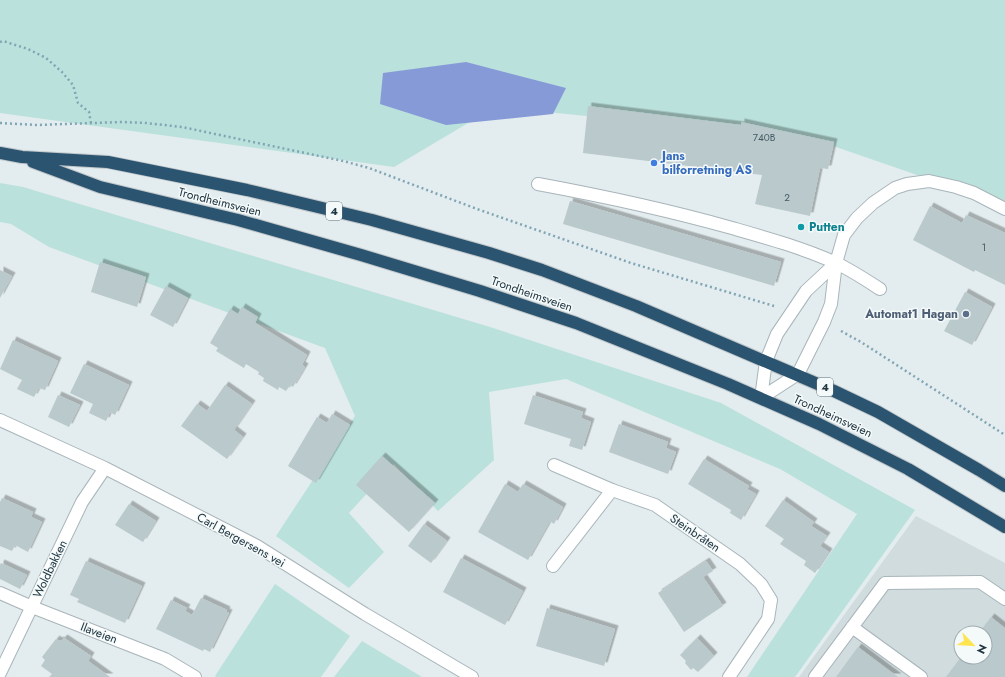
<svg xmlns="http://www.w3.org/2000/svg" width="1005" height="677" viewBox="0 0 1005 677" font-family="Jost,sans-serif">
<style>
.built{fill:#d0dcde;fill-rule:evenodd}
.green{fill:#bae1dc}
.water{fill:#869ad7}
.building{fill:#bac9cc;filter:url(#shadow)}
.lines{fill:none;stroke-linecap:round;stroke-linejoin:round}
.lane-casing{stroke:#a8b5ba;stroke-width:14}
.street-casing{stroke:#a8b5ba;stroke-width:14}
.highway-casing{stroke:#c1c7ca;stroke-width:14}
.path{stroke:#80a5b4;stroke-width:2.5;stroke-dasharray:2 3;stroke-linecap:butt}
.lane{stroke:#fff;stroke-width:12}
.street{stroke:#fff;stroke-width:12}
.highway{stroke:#2a5470;stroke-width:12}
.shop-dot{fill:#3f7fe0;stroke:#f4f9fa;stroke-width:1.5}
.culture-dot{fill:#0f9aa8;stroke:#f4f9fa;stroke-width:1.5}
.service-dot{fill:#5c6f8a;stroke:#f4f9fa;stroke-width:1.5}
.labels{text-anchor:middle;stroke-width:3;stroke-linejoin:round;paint-order:stroke}
.number-label{font-size:10px;fill:#465b64}
.shield{fill:#f4f9fa;stroke:#607078;stroke-width:1}
.shield-label{font-size:11px;font-weight:bold;fill:#203641}
.shop-label{font-size:12px;font-weight:bold;fill:#366cbe;stroke:#f4f9fa;text-anchor:start}
.street-label{font-size:12px;fill:#203641;stroke:#f4f9fa}
.culture-label{font-size:12px;font-weight:bold;fill:#0d838f;stroke:#f4f9fa;text-anchor:start}
.service-label{font-size:12px;font-weight:bold;fill:#4e5e75;stroke:#f4f9fa;text-anchor:end}
</style>
<defs>
<filter id="shadow"><feDropShadow dx="3.5" dy="-3.5" stdDeviation="0" flood-color="#0004"/></filter>
</defs>
<rect width="100%" height="100%" fill="#e3ecee"/>
<path class="built" d="M916 516 1005 563V677H799ZM961 633H985V657H961Z"/>
<path class="green" d="M0 0H1005V208L949 186 810 138 495 107 394 167 0 113Z
M0 183 23 187 490 327 721 403 915 510 795 677H747L857 514 780 469 566 379 489 392 494 460 438 511 394 464 349 513 384 552 349 588 276 536 355 416 325 348 49 247 11 224 0 222Z
M275 584 350 636 321 677H216L215 676Z
M362 641 422 677H334Z"/>
<path class="water" d="M466 62 566 88 553 114 446 125 380 104 383 73Z"/>
<path class="building" d="M588 106 741 125V122L834 142 828 169 820 168 810 216 755 204 762 175 583 153Z
M570 201 781 262 774 286 563 224Z
M930 206 962 223 966 215 1005 233V285L975 270 974 272 913 240Z
M100 262 146 277 137 307 91 292Z
M0 270 12 276 0 298Z
M166 286 188 298 173 327 150 315Z
M965 292 992 307 972 345 944 331Z
M242 307 258 317 255 323 307 355 302 365 305 367 293 387 290 385 286 391 279 387 278 390 263 381 264 378 258 374 259 372 246 364 244 368 216 351 218 348 210 343 230 309 238 314Z
M13 340 58 361 45 390 39 388 34 397 17 389 22 380 0 369Z
M84 364 129 385 115 415 110 412 106 421 89 413 93 404 70 393Z
M225 385 252 404 234 430 243 437 227 459 181 426 197 404 207 411Z
M58 395 80 405 69 427 48 417Z
M533 395 583 412 581 418 591 422 582 450 569 446 571 439 524 424Z
M332 414 350 425 316 483 288 466 317 417 327 423Z
M619 424 668 442 666 448 676 452 668 474 609 452Z
M382 456 435 503 409 532 356 485Z
M704 459 749 486 747 489 756 494 741 520 730 513 731 510 688 484Z
M505 484 518 492 523 484 563 507 554 524 550 521 528 560 478 532Z
M2 498 33 512 31 517 42 522 28 552 15 545 12 551 0 546V502Z
M783 500 814 522 811 526 827 536 820 546 829 552 815 573 804 565 806 561 780 544 784 539 765 526Z
M129 504 156 521 143 542 115 525Z
M424 524 447 541 431 563 408 546Z
M461 558 523 591 505 625 443 592Z
M86 561 142 586 125 623 77 602 79 599 70 595Z
M706 561 713 571 703 577 723 606 684 632 658 593Z
M1 563 27 575 20 589 0 579V565Z
M201 598 227 610 226 612 229 613 210 652 204 649 203 651 156 629 171 600 187 608 185 611 192 615Z
M547 608 615 629 604 666 536 646Z
M991 617 1005 628V677H946L961 657H985V633H979Z
M64 638 91 656 88 661 110 677H49L52 674 41 666 45 660 42 657 56 639 59 641 60 640 61 641Z
M697 638 714 656 698 672 693 668 691 670 685 663 686 661 680 655Z
M858 647 898 677H836Z"/>
<g class="lines">
<g class="lane-casing">
<path id="lane" d="M538 184C603 196 668 210 732 228 767 238 803 248 836 263 851 270 866 280 880 289
M554 465 612 490
M852 627 921 677
M815 677 885 583 980 582 1005 599"/>
</g>
<g class="street-casing">
<path id="street" d="M761 398 798 374 824 322 831 304 836 263 844 235 857 218 873 203 895 188 907 184 929 181 956 187 974 193 1005 209
M761 398 766 361 777 334 806 291 836 263
M0 420 105 468 257 546 365 614 472 677
M553 566 612 490 655 505 740 564 761 584 771 600 768 619 729 677
M0 593 32 607 165 659 195 677
M0 673 82 502 105 468"/>
</g>
<g class="highway-casing">
<path id="highway" d="M0 153 22 157 108 162 247 190 372 220 489 253 542 270 636 306 834 391 878 412 979 470 1005 486
M33 162 100 187 238 220 361 255 480 291 576 323 728 384 819 424 908 469 1005 527"/>
</g>
<path class="path" d="M0 42 3 41 28 49 46 58 62 72 73 85 78 103 89 112 91 123
M0 123 37 125 122 122 146 123 182 127 343 161 369 168 477 209 631 263 774 306
M841 331 861 342 1005 435"/>
<use href="#lane" class="lane"/>
<use href="#street" class="street"/>
<use href="#highway" class="highway"/>
</g>
<circle class="shop-dot" cx="654" cy="163" r="4"/>
<circle class="culture-dot" cx="801" cy="227" r="4"/>
<circle class="service-dot" cx="966" cy="314" r="4"/>
<g class="labels">
<g class="number-label">
<text x="764" y="141">740B</text>
<text x="787" y="201">2</text>
<text x="984" y="251">1</text>
</g>
<g class="shield">
<rect x="326" y="202" width="16" height="18" rx="3"/>
<rect x="817" y="378" width="16" height="18" rx="3"/>
</g>
<g class="shield-label">
<text x="334" y="215">4</text>
<text x="825" y="391">4</text>
</g>
<g class="shop-label">
<text x="662" y="160">Jans<tspan x="662" dy="14">bilforretning AS</tspan></text>
</g>
<g class="street-label">
<text transform="translate(220 202) rotate(14)" y="4">Trondheimsveien</text>
<text transform="translate(532 294) rotate(19)" y="4">Trondheimsveien</text>
<text transform="translate(833 416) rotate(25)" y="4">Trondheimsveien</text>
<text transform="translate(695 533) rotate(34)" y="4">Steinbråten</text>
<text transform="translate(241 540) rotate(29)" y="4">Carl Bergersens vei</text>
<text transform="translate(50 569) rotate(-64)" y="4">Woldbakken</text>
<text transform="translate(99 633) rotate(21)" y="4">Ilaveien</text>
</g>
<g class="culture-label">
<text x="809" y="231">Putten</text>
</g>
<g class="service-label">
<text x="958" y="318">Automat1 Hagan</text>
</g>
</g>
<g transform="translate(973 645) rotate(115)"><circle r="19" fill="#f4f9fa" stroke="#9fabb0"/>
<path d="M0-3L7 15L0 10L-7 15Z" fill="#fee451"/>
<text y="-6" font-size="11" font-weight="bold" text-anchor="middle" fill="#203641">N</text>
</g>
</svg>
